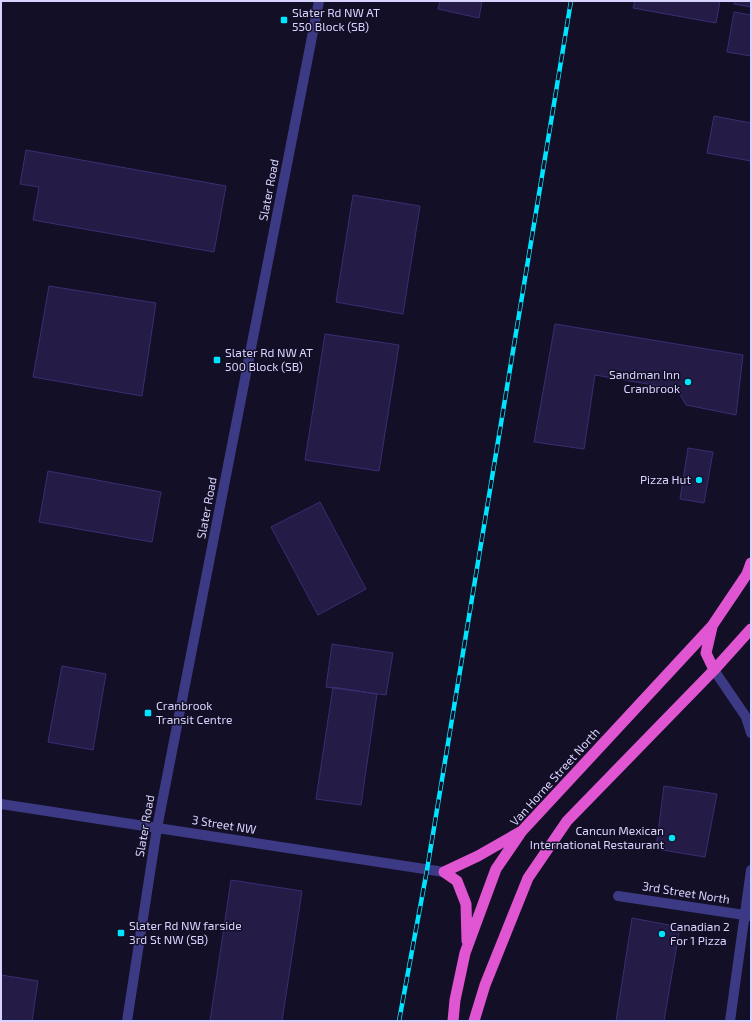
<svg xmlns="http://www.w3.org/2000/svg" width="752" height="1022" viewBox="0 0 752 1022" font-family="'Exo 2',sans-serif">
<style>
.building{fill:#241b47;stroke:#3b2d73}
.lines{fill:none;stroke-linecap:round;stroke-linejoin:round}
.minor{stroke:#3d3a85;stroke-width:10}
.tertiary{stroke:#3d3a85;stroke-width:10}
.trunk{stroke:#e055d1;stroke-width:11}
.rail-casing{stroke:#00e5ff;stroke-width:4.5}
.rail{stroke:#130f26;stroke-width:3;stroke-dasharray:9;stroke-linecap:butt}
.poi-dot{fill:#00e5ff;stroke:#130f26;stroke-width:1.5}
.labels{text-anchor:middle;stroke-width:3;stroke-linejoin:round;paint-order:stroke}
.poi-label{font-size:12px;fill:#d9d4ff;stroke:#130f26;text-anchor:start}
.street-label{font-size:12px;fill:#d9d4ff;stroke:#130f26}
</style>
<rect width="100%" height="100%" fill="#130f26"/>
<path class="building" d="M440 1H482L479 18 438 9Z
M635 1H720L716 23 633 8Z
M735 1H751V7L734 4Z
M734 12 751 15V56L727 52Z
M714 116 751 123V161L707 153Z
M26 150 226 186 214 252 33 220 39 187 20 184Z
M353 195 420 206 403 314 336 302Z
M49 286 156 303 142 396 33 377Z
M555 324 743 355 736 415 686 405 677 389 595 375 584 449 534 442Z
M325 334 399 345 379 471 305 460Z
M688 448 713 452 704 503 680 499Z
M48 471 161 492 152 542 39 522Z
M320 502 366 589 318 615 271 527Z
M332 644 393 653 386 695 326 687Z
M62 666 106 674 93 750 48 742Z
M333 687 377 694 361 805 316 799Z
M664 786 717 794 705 857 656 849Z
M231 880 302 891 282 1021H210Z
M632 918 680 927 664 1021H616Z
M1 975 38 981 32 1021H1Z"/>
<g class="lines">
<path class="minor" d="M1 804 444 872
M618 896 751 916
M127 1021 157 828 319 1"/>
<path class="tertiary" d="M714 670 746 717 751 733
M730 1021 751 870"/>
<path class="trunk" d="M712 627 706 653 714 670
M467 941 466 904 457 881 444 872 478 856 520 832
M453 1021 455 1000 465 953 496 869 522 831 712 626 747 574 751 563
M474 1021 485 985 528 878 567 821 714 670 751 629"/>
<g class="rail-casing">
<path id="rail" d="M399 1021 427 870 571 1"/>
</g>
<use href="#rail" class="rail"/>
</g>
<g class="poi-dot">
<rect x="280" y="16" width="8" height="8" rx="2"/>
<rect x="213" y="356" width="8" height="8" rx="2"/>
<circle cx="688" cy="382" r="4"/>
<circle cx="699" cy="480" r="4"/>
<rect x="144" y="709" width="8" height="8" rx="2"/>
<circle cx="672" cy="838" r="4"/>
<rect x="117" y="929" width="8" height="8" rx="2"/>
<circle cx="662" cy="934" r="4"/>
</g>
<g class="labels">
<g class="poi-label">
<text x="292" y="17">Slater Rd NW AT<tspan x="292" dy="14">550 Block (SB)</tspan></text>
<text x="225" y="357">Slater Rd NW AT<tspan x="225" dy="14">500 Block (SB)</tspan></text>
<text x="680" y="379" text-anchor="end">Sandman Inn<tspan x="680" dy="14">Cranbrook</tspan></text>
<text x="691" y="484" text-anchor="end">Pizza Hut</text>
<text x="156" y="710">Cranbrook<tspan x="156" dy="14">Transit Centre</tspan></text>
<text x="664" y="835" text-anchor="end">Cancun Mexican<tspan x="664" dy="14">International Restaurant</tspan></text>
<text x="129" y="930">Slater Rd NW farside<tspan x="129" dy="14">3rd St NW (SB)</tspan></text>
<text x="670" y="931">Canadian 2<tspan x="670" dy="14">For 1 Pizza</tspan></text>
</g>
<g class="street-label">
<text transform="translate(269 190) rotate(-79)" y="4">Slater Road</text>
<text transform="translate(207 508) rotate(-79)" y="4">Slater Road</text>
<text transform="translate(555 777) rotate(-48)" y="4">Van Horne Street North</text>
<text transform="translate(224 825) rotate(9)" y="4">3 Street NW</text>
<text transform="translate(145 826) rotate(-80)" y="4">Slater Road</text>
<text transform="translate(686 893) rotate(9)" y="4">3rd Street North</text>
</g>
</g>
<rect width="752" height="1022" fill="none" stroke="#d9d4ff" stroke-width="4"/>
</svg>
